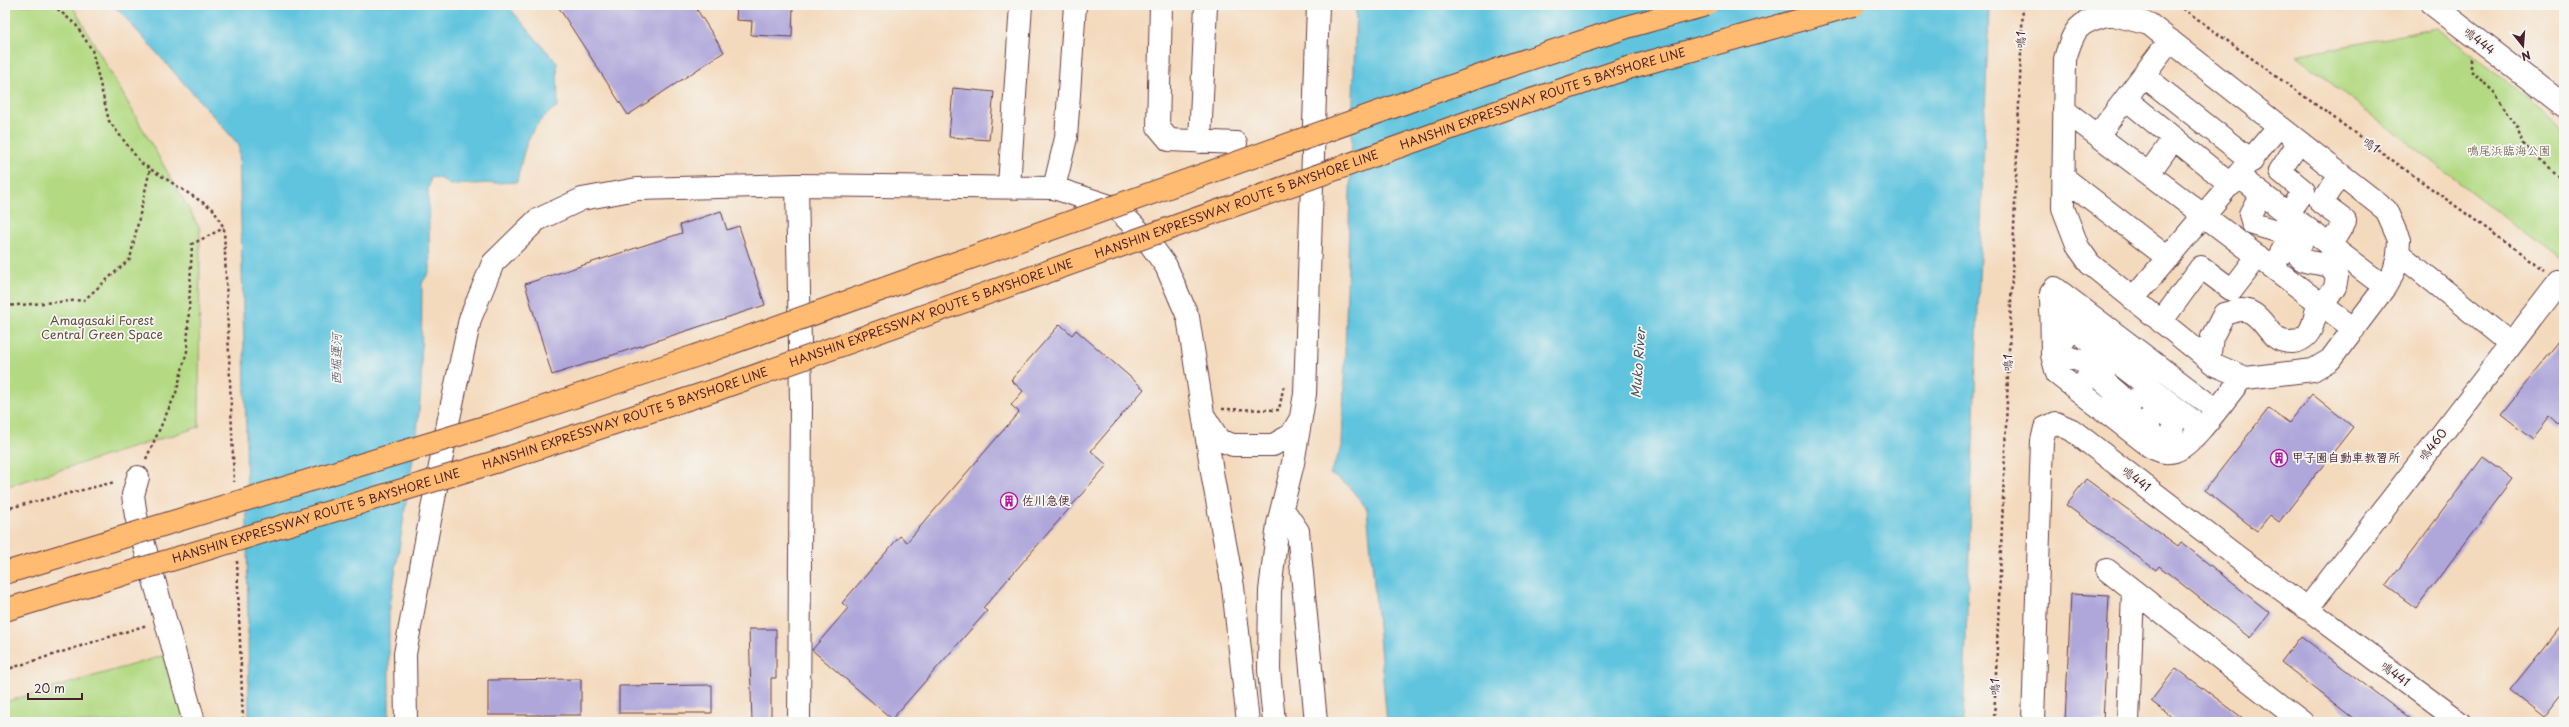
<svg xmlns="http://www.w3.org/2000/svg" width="2569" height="727" viewBox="0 0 2569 727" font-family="'Playpen Sans','Klee One',sans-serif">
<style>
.green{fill:#b3da83;stroke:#7e7c57}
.water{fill:#60c4de;stroke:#557284}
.building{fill:#afa7da}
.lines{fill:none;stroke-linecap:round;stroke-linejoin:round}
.minor-casing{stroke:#643b41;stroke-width:24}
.path{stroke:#643b41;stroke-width:2.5;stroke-dasharray:3 3;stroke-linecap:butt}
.minor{stroke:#fff;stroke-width:22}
.highway-bridge-casing{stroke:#643b41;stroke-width:24;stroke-linecap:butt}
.highway-bridge{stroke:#ffbb71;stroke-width:22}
.labels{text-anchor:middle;stroke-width:3.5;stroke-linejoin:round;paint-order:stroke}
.street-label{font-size:12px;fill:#4a1f2b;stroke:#f6f6f2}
.park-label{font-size:12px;fill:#644e41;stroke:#f6f6f2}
.poi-label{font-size:12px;font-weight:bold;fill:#4a1f2b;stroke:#f6f6f2;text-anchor:start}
.water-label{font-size:13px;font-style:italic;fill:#515161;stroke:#f6f6f2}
</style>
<rect width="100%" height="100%" fill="#f6f6f2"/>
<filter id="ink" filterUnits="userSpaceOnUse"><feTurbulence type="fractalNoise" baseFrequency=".025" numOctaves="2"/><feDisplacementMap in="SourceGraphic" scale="8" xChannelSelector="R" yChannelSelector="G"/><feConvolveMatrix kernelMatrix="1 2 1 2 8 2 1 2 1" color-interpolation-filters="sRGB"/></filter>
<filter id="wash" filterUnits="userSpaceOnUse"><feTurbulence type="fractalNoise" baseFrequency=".012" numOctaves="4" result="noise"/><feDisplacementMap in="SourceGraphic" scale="16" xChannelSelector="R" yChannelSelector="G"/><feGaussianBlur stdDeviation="0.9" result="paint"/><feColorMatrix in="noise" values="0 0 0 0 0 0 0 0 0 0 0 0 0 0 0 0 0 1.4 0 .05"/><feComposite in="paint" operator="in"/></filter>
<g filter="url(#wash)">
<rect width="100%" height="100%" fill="#f4dabd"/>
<path class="green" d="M5 5H72L200 229 199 427 5 487Z
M2437 28 2564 125V264L2296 56Z
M166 655 190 722H5V702Z"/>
<path class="water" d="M114 5H507L557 63 558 106C527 126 524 149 517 182L450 185 442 179 431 177 428 190 430 271 422 283 421 388 417 432 389 613V722H249L246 430 239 145Z
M1356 5H1989L1963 722H1387L1367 509 1348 485 1330 474 1342 447Z"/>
<g id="blocks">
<path class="building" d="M557 5H694L724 52 628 115Z
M737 5H793L792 37 751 35 752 21 736 20Z
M953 88 994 92 989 140 949 137Z
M721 211 727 230 739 226 765 305 552 375 525 284 682 233 680 225Z
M1060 324 1072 335 1076 330 1144 389 1091 451 1107 465 983 608 987 611 892 719 812 650 848 608 842 603 900 536 907 542 1019 412 1011 405 1023 391 1011 380Z
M2564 336V418L2558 425 2550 418 2533 439 2501 414Z
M2312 394 2353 427 2279 522 2270 515 2257 531 2205 490 2269 408 2289 423Z
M2483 457 2513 479 2416 608 2386 586Z
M2086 479 2178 546 2181 542 2270 613 2250 638 2159 566 2156 570 2066 505Z
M2071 594 2109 596 2103 722H2065Z
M2564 623V692L2544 717 2510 690Z
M749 629H776V678H771V722H752Z
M2301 636 2414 722H2358L2281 662Z
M2176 668 2248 722H2178L2151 701Z
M581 679V715H488V680Z
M712 685V713H619V686Z"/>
</g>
</g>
<g filter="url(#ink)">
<use href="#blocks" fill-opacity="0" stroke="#643b41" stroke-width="1"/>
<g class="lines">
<g class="minor-casing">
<path id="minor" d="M1161 5 1158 127 1169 140 1236 143
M2433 5 2564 106
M2110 14 2149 24 2386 210 2399 240 2398 256 2394 271 2385 287 2330 360 2313 370 2246 378 2215 365 2090 264 2078 247 2063 208 2065 59C2074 28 2078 22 2110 14Z
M2144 76 2252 161
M2126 99 2231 185
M2064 110 2354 329
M2098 135 2170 40
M1200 142 1206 5
M2149 173 2174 138
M2238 176 2385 287
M2063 177 2168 258
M797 185 801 400 799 722
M1009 186 1021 5
M1054 188 1066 138 1075 5
M2261 194 2250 214 2253 224 2280 232 2285 237V246L2273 267
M2288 214 2304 191 2280 171 2299 142
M2309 230C2279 273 2322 257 2332 269 2334 271 2335 274 2337 277L2335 287 2323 305
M2330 246 2345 221 2321 203 2340 174
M2398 253 2511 344
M2133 299 2279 126
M2051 311 2193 421 2197 427 2194 437
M2161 322 2201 267 2232 290 2258 256
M2069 333 2062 343 2061 352C2069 362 2082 356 2090 368L2089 376 2078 390
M2209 360 2212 337 2224 314C2232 312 2241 308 2248 311 2261 316 2266 329 2275 337 2280 341 2286 342 2292 342 2313 340 2315 318 2318 301
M2129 410a12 12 0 1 1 24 0a12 12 0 1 1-24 0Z
M2216 410 2055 288 2051 293 2052 355 2057 374 2151 447C2159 451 2166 454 2175 451 2193 446 2229 393 2243 377
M2107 413 2120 395 2100 378 2113 359
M2149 426a12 12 0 1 1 24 0a12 12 0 1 1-24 0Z
M1206 419 1219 440 1233 445H1273L1291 435 1301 418
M138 477 133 495 136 516 194 722
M1282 508 1298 531 1316 722
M2107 570 2302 722
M2307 609 2559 282 2564 286
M406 722 405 654 449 418 470 319 493 263 537 220 582 199 637 189 797 185 1054 188 1116 208 1145 237 1166 266 1188 317 1213 478 1233 587 1248 722
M1274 722 1269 670 1270 591 1278 524 1293 463 1305 394 1318 5
M2033 722 2042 441 2045 428 2056 423 2072 430 2235 555 2460 722
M2128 722 2133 591"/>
</g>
<path class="path" d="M53 5 76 25 92 50 109 121 141 163 213 209 224 228 234 482
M2178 5 2544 270
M2471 59V71L2494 92 2517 127 2523 144 2564 182
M5 306 84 300 130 259 150 169
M1222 409 1279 410 1284 384
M146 459 176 393 187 351 192 244 224 228
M5 509 115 482
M237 561 243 722
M5 670 147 625
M1994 722 2023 5"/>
<use href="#minor" class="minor"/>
<g class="highway-bridge-casing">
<g id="highway-bridge">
<path d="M5 573 491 425 698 355 1505 67 1627 27 1706 5"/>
<path id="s1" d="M5 610 495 462 718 389 1516 105 1628 68 1854 5"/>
</g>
</g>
<use href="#highway-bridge" class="highway-bridge"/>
</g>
</g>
<defs>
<g id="building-ring" transform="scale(0.9)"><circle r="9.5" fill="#f6f6f2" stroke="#b5179e" stroke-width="1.5"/><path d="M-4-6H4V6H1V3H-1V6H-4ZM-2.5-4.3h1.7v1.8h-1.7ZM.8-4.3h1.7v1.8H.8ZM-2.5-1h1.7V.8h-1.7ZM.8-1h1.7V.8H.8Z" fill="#b5179e"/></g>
</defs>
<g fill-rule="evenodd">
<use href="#building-ring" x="2279" y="458"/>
<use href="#building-ring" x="1009" y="501"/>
</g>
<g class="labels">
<g class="street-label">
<text transform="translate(2021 40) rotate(-88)" y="4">鳴1</text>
<text transform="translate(2479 41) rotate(38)" y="4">鳴444</text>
<text dy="4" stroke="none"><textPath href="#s1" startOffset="1621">HANSHIN EXPRESSWAY ROUTE 5 BAYSHORE LINE</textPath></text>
<text transform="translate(2371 145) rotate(36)" y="4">鳴1</text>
<text dy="4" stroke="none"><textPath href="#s1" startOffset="1297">HANSHIN EXPRESSWAY ROUTE 5 BAYSHORE LINE</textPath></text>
<text dy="4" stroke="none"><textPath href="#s1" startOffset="973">HANSHIN EXPRESSWAY ROUTE 5 BAYSHORE LINE</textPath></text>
<text transform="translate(2008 363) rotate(-88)" y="4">鳴1</text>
<text dy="4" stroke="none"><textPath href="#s1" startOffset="649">HANSHIN EXPRESSWAY ROUTE 5 BAYSHORE LINE</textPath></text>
<text transform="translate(2433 445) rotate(-52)" y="4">鳴460</text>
<text transform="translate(2136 479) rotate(38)" y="4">鳴441</text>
<text dy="4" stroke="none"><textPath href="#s1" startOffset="325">HANSHIN EXPRESSWAY ROUTE 5 BAYSHORE LINE</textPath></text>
<text transform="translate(2395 674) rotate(37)" y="4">鳴441</text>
<text transform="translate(1995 687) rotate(-88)" y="4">鳴1</text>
</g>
<g class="park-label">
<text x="2509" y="155">鳴尾浜臨海公園</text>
<text x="102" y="325">Amagasaki Forest<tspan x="102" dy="14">Central Green Space</tspan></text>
</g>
<g class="poi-label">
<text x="2292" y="462">甲子園自動車教習所</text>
<text x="1022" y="505">佐川急便</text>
</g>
<g class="water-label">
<text transform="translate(336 359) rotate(-90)" y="5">西堀運河</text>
<text transform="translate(1638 363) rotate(-86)" y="5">Muko River</text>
</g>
</g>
<rect width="2569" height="727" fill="none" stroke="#f6f6f2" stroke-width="20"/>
<g transform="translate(2523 46) rotate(163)" stroke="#f6f6f2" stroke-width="3" paint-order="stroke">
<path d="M0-3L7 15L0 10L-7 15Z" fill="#4a1f2b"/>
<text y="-6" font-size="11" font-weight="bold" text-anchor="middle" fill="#4a1f2b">N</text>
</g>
<path d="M28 693v6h54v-6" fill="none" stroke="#4a1f2b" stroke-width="2"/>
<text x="34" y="693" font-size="12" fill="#4a1f2b" stroke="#f6f6f2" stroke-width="3" paint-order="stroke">20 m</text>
</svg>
